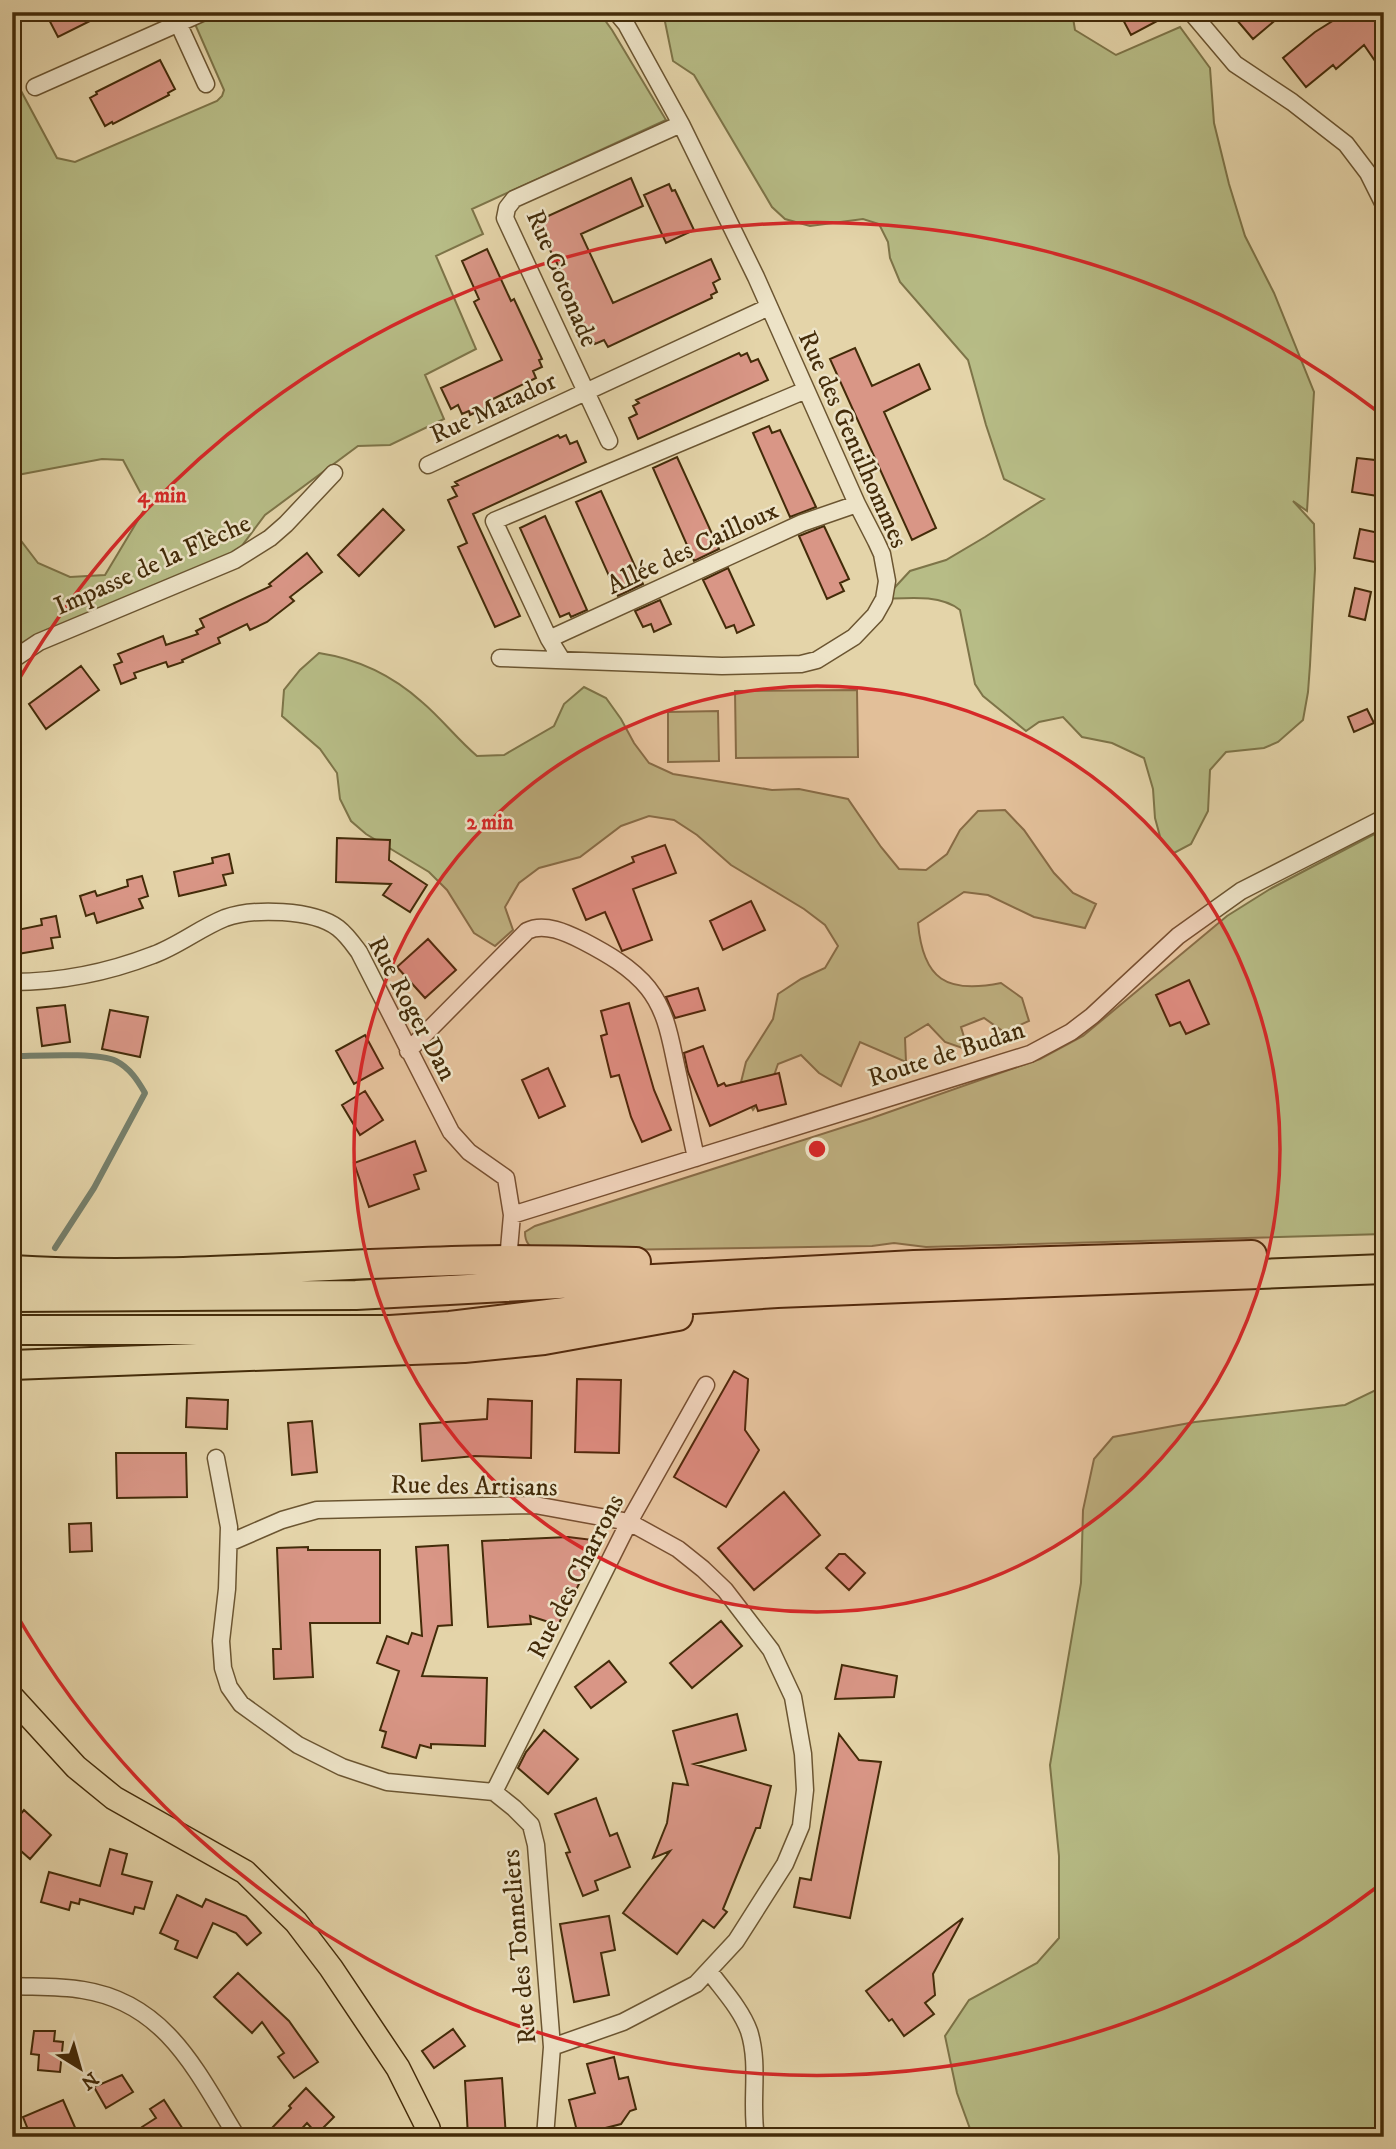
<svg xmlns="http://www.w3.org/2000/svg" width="1396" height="2149" viewBox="0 0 1396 2149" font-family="'IM FELL DW Pica',serif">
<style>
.green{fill:#b7bc86;stroke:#7d7448;stroke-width:2}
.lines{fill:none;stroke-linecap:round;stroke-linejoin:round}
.stream{stroke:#757f6b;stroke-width:6}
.building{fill:#d99686;stroke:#432b09;stroke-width:2}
.street-casing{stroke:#6b5531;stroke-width:19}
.primary-casing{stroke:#432b09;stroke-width:26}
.highway-casing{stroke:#432b09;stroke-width:32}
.street{stroke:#ede3c7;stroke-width:16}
.primary{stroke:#e4d4a9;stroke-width:23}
.highway{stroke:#e4d4a9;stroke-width:28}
.ring{fill:none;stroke:#d62828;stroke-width:3.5}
.labels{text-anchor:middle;stroke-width:5;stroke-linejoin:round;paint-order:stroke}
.street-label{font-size:26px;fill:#432b09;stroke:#ede3c7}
.centre{fill:#d62828;stroke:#ede3c7;stroke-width:3.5}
.ring-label{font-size:21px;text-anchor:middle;font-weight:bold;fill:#d62828;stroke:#ede3c7;stroke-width:5;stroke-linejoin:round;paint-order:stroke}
</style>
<rect width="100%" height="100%" fill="#e4d4a9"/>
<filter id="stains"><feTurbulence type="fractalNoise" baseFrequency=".00286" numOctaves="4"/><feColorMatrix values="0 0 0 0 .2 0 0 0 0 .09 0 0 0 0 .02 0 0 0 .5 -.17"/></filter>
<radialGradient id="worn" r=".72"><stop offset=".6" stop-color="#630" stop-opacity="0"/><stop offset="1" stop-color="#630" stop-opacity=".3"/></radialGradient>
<path class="green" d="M223 12H599L612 30 666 120 472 209 483 234 436 256 476 349 425 375 444 419 390 445 358 446 265 515 238 551 12 649V529L38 563 70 577 105 575 147 505 123 460 102 459 12 476V74L57 158 75 162 217 101 222 96 224 90 195 24Z
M663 12H1072L1075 30 1116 55 1180 27 1210 68 1214 123 1229 184 1245 236 1274 293 1314 392 1307 511 1293 501 1314 524 1315 569 1310 665 1308 692 1303 720 1278 742 1264 748 1226 752 1210 770 1208 811 1191 844 1174 853 1161 840 1155 818 1153 789 1144 758 1112 743 1082 737 1063 717 1039 722 1026 731 983 696 975 684 960 610C940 594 908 598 884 599L910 571 946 560 985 537 1044 499 1004 479 986 425 968 360 900 282 890 258 888 242 879 224 863 219 810 226 785 219 772 207 694 75 673 61Z
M319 653C358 659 392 675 422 702 442 719 457 739 477 756L504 755 554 726 564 704 584 687 606 698 621 719 634 743 649 763 673 774 772 790 799 789 848 799 881 847 899 869 926 870 947 854 960 830 978 811 1005 810 1024 830 1054 873 1073 893 1096 904 1085 928 1034 917 988 895 964 892 918 923C923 980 947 994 1001 983L1022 998 1029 1021 1004 1032 984 1018 961 1027 968 1050 945 1042 928 1024 905 1038 906 1062 860 1042 841 1086 819 1073 801 1055 778 1064 770 1087 753 1110 740 1086 746 1062 773 1019 778 994 801 979 825 968 838 946 825 925 804 909 731 865 697 835 674 820 649 816 621 826 580 857 539 868 519 883 505 907 513 930 495 946 474 933 447 890 429 872 366 834 351 821 340 799 337 773 320 749 282 716 284 690 300 670Z
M857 690 858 757 736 758 735 691Z
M718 711 719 761 668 762V712Z
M1384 829V1234L926 1247 894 1243 872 1246 540 1251C529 1247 525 1243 525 1232L535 1226 872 1118 1040 1059 1083 1036 1227 916 1270 889Z
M1384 1386V2137H973L957 2093 945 2036 969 2000 1037 1963 1059 1938V1856L1050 1765 1081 1583 1083 1510 1094 1459 1113 1437 1195 1422 1345 1405Z"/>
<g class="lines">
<path class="stream" d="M12 1056C35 1056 97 1052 116 1061 130 1068 138 1081 145 1093L94 1188 55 1248"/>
</g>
<path class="building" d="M45 12H108L58 37Z
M1119 12H1174L1131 35Z
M1230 12H1285L1253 39Z
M1347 12H1370L1384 35V74L1364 45 1336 69 1333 65 1306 87 1283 58 1315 32Z
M160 60 175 89 168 93 169 95 113 124 112 122 105 126 90 98 97 94 96 92Z
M631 178 643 206 581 234 613 303 711 259 720 279 713 283 717 292 711 295 712 298 608 347 604 340 595 344 592 338 589 339 561 279 565 278 535 222Z
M669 184 672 191 675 190 694 230 666 243 644 195Z
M487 249 511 301 514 299 542 359 539 360 542 367 533 371 536 378 491 400 486 403 487 407 470 415 469 411 462 414 458 405 451 409 441 388 502 360 474 302 479 299 462 261Z
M855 348 872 386 919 364 930 389 884 412 936 528 912 540 830 359Z
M739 353 741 356 747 353 751 362 758 359 768 380 638 439 629 418 637 414 633 406 639 403 636 400Z
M769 426 772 433 780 430 816 507 790 517 753 433Z
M558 435 560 438 566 435 570 444 577 441 586 462 473 514 520 616 495 627 458 547 467 543 448 500 457 496 452 487 458 485 455 482Z
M677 457 719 549 694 561 653 468Z
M1357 458 1384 461V497L1352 492Z
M601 491 643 584 618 596 576 502Z
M383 509 404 530 359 576 338 555Z
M545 516 587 610 571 617 569 613 560 617 520 528Z
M824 526 849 579 840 583 844 591 827 599 799 536Z
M1360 529 1384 534 1380 563 1354 558Z
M307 553 322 572 290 597 294 601 267 622 250 630 247 624 218 638 220 643 182 660 183 662 168 667 166 662 134 673 136 678 121 684 114 665 122 662 118 654 163 636 166 645 198 634 196 631 204 627 200 619 271 586 269 584Z
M728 568 754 625 737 633 734 625 726 628 703 580Z
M1355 588 1371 592 1365 620 1349 616Z
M660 600 671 624 654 632 651 624 643 627 635 611Z
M81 666 99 690 46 729 29 704Z
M1367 709 1374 723 1354 732 1348 717Z
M337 838 390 840 389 860 427 885 410 912 383 895 391 884 336 882Z
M665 845 676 873 633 889 652 940 622 951 605 912 586 920 573 889 634 862 632 857Z
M229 854 233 873 223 875 226 885 179 896 174 872 213 863 212 858Z
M142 876 148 896 139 899 143 908 97 923 94 913 86 916 80 896 95 891 97 896 128 886 127 880Z
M751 901 765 930 723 950 710 921Z
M56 916 60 937 51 938 53 948 12 955V931L42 925 41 919Z
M428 939 456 970 425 998 397 967Z
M1189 980 1209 1024 1186 1034 1180 1022 1170 1026 1156 995Z
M698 988 705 1010 675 1018 666 997Z
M629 1003 654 1090 671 1130 642 1142 631 1117 619 1075 611 1077 601 1036 607 1034 601 1011Z
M65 1005 70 1042 42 1046 37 1008Z
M110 1010 148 1017 140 1057 102 1049Z
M365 1035 383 1068 354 1084 336 1051Z
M703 1046 718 1086 724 1083 726 1086 779 1073 786 1104 758 1111 756 1105 710 1126 688 1072 684 1053Z
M548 1068 565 1106 539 1118 522 1080Z
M365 1091 383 1120 360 1135 342 1105Z
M415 1141 426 1171 414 1175 419 1189 369 1207 354 1163Z
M734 1371 748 1379 745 1430 759 1450 726 1507 674 1477Z
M577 1379 621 1380 619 1453 575 1452Z
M187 1398 228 1400 227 1429 186 1427Z
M488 1399 532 1401 531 1458 475 1456 422 1461 420 1424 487 1419Z
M312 1421 317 1472 292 1475 288 1423Z
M116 1453H186L187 1497 117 1498Z
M784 1492 820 1535 754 1590 718 1548Z
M91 1523 92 1551 70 1552 69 1524Z
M568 1537 601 1541 558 1625 530 1616 531 1624 488 1627 482 1541Z
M448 1545 452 1625 438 1626 422 1676 487 1678 485 1746 431 1744V1748L420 1745 416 1758 382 1747 386 1732 380 1730 399 1671 377 1663 387 1636 408 1644 412 1633 422 1636 416 1547Z
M308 1547V1550H380V1623H310L313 1677 274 1679 273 1649H281L277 1548Z
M839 1554H845L865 1573 849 1590 826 1568Z
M721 1621 742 1646 692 1688 670 1663Z
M609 1661 626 1682 591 1708 575 1687Z
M842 1665 897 1676 894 1697 835 1699Z
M737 1714 746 1750 694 1764 771 1786 760 1828H756L723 1909 727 1912 714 1928 703 1920 677 1954 623 1913 670 1851 653 1858 667 1823 673 1783 688 1785 673 1731Z
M544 1730 578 1759 548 1794 518 1768 526 1752Z
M839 1734 859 1760 881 1762 850 1918 794 1907 800 1878 811 1880Z
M596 1798 610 1836 617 1833 630 1867 595 1881 598 1890 583 1896 566 1853 570 1852 555 1814Z
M24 1810 51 1835 30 1859 12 1843V1824Z
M110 1849 127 1854 122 1874 152 1882 144 1909 135 1907 133 1914 80 1899 79 1904 71 1902 69 1910 41 1902 49 1872 100 1886Z
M177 1895 202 1907 206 1899 246 1916 261 1933 247 1945 236 1933 213 1923 197 1958 175 1949 178 1941 160 1933Z
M609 1916 615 1950 601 1953 609 1995 574 2002 560 1924Z
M963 1918 933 1974 935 1995 925 2003 934 2014 904 2036 892 2019 889 2021 866 1991Z
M238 1973 289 2021 318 2062 294 2078 278 2057 284 2053 262 2022 252 2033 214 1997Z
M453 2029 465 2046 434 2068 422 2051Z
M34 2031H55L54 2041 63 2042 60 2072 38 2070 39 2055 31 2054Z
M614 2057 619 2079 628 2077 636 2109 630 2111 621 2124 578 2135 569 2100 595 2093 587 2064Z
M122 2075 133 2092 106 2108 94 2087Z
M502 2078 506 2137H468L465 2081Z
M306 2088 334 2117 317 2134 307 2123 294 2137H279L271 2129 291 2108 289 2106Z
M63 2100 77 2132 66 2137H31L23 2117Z
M164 2100 188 2137H148L142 2127 156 2118 150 2109Z"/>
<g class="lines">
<g class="street-casing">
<path id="street" d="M173 12 206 84
M1191 12 1235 64 1292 102 1346 144 1368 173 1384 205
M35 87 204 12
M609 441 505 218 507 208 514 199 681 124
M428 465 769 307
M549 639 802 523 857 504
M500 658 722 666 801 664 817 660 854 637 875 615 884 599 887 581 882 554 876 541 857 504 756 277 681 124 626 24 616 12
M12 660 39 642 235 560 270 538 286 524 334 473
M562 660 549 639 494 521 806 390
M12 982C60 982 109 972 153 955 178 946 200 928 225 918 253 908 313 909 338 928 347 935 353 944 359 952L451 1132 469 1152 506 1178 512 1215 508 1260
M408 1051 527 931C544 922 567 933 583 941 606 953 631 967 648 988 668 1013 671 1044 678 1074 684 1102 690 1130 696 1158
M512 1215 1030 1054 1071 1032 1092 1016 1178 936 1241 891 1384 818
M216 1458 229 1527 227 1589 221 1641 223 1668 229 1687 241 1704 298 1745 342 1767 387 1782 494 1792 514 1808 531 1825 536 1845 552 2047 545 2137
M229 1543 282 1520 317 1510 535 1505 629 1522 678 1549 703 1569 725 1590 771 1650 793 1697 803 1754 805 1790 801 1826 785 1864 736 1941 696 1984 623 2022 552 2047
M494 1792 629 1522 706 1385
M709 1971C723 1990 741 2009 749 2031 760 2065 750 2103 756 2137
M12 1986C35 1987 60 1986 83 1990 166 2003 197 2072 237 2137"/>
</g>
<g class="primary-casing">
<path id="primary" d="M12 1697 76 1767 114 1798 245 1872 296 1922 331 1968 398 2068 428 2128 430 2137"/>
</g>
<g class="highway-casing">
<path id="highway" d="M12 1270C177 1280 343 1261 508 1260 550 1260 593 1261 636 1262
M12 1297 356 1295 914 1265 1252 1255
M12 1330H390L450 1326 638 1303 777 1293 1384 1269
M12 1365 464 1348 544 1340 678 1316"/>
</g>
<use href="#street" class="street"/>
<use href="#primary" class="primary"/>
<use href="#highway" class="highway"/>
</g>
<circle cx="817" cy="1149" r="463" fill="#d62828" fill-opacity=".12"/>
<g class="ring">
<circle cx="817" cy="1149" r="463"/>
<path d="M1381 1884A926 926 0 0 1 15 1612M15 686A926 926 0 0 1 1381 414"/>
</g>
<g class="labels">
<g class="street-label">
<text transform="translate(563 278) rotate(67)" y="9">Rue Cotonade</text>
<text transform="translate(493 407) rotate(-25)" y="9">Rue Matador</text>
<text transform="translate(854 439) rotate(66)" y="9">Rue des Gentilhommes</text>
<text transform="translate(692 547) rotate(-25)" y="9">Allée des Cailloux</text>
<text transform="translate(152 564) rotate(-24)" y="9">Impasse de la Flèche</text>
<text transform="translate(413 1008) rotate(62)" y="9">Rue Roger Dan</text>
<text transform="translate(946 1053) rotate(-18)" y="9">Route de Budan</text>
<text transform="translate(474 1485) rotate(1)" y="9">Rue des Artisans</text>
<text transform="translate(575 1576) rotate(-63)" y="9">Rue des Charrons</text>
<text transform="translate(518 1947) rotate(-95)" y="9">Rue des Tonneliers</text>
</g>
</g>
<circle cx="817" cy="1149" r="10" class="centre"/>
<g class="ring-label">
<text x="162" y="502">4 min</text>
<text x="490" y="829">2 min</text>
</g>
<rect width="1396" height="2149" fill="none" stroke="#e4d4a9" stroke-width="42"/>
<rect x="14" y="14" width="1368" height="2121" fill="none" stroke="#432b09" stroke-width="3.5"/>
<rect x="21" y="21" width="1354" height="2107" fill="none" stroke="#432b09" stroke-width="2"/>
<g transform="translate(80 2068) rotate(143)" stroke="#ede3c7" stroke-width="5" paint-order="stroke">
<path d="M0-5L12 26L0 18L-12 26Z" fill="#432b09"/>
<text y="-10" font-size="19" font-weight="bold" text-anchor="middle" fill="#432b09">N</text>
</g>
<rect width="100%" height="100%" filter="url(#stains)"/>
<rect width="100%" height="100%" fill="url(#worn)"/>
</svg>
